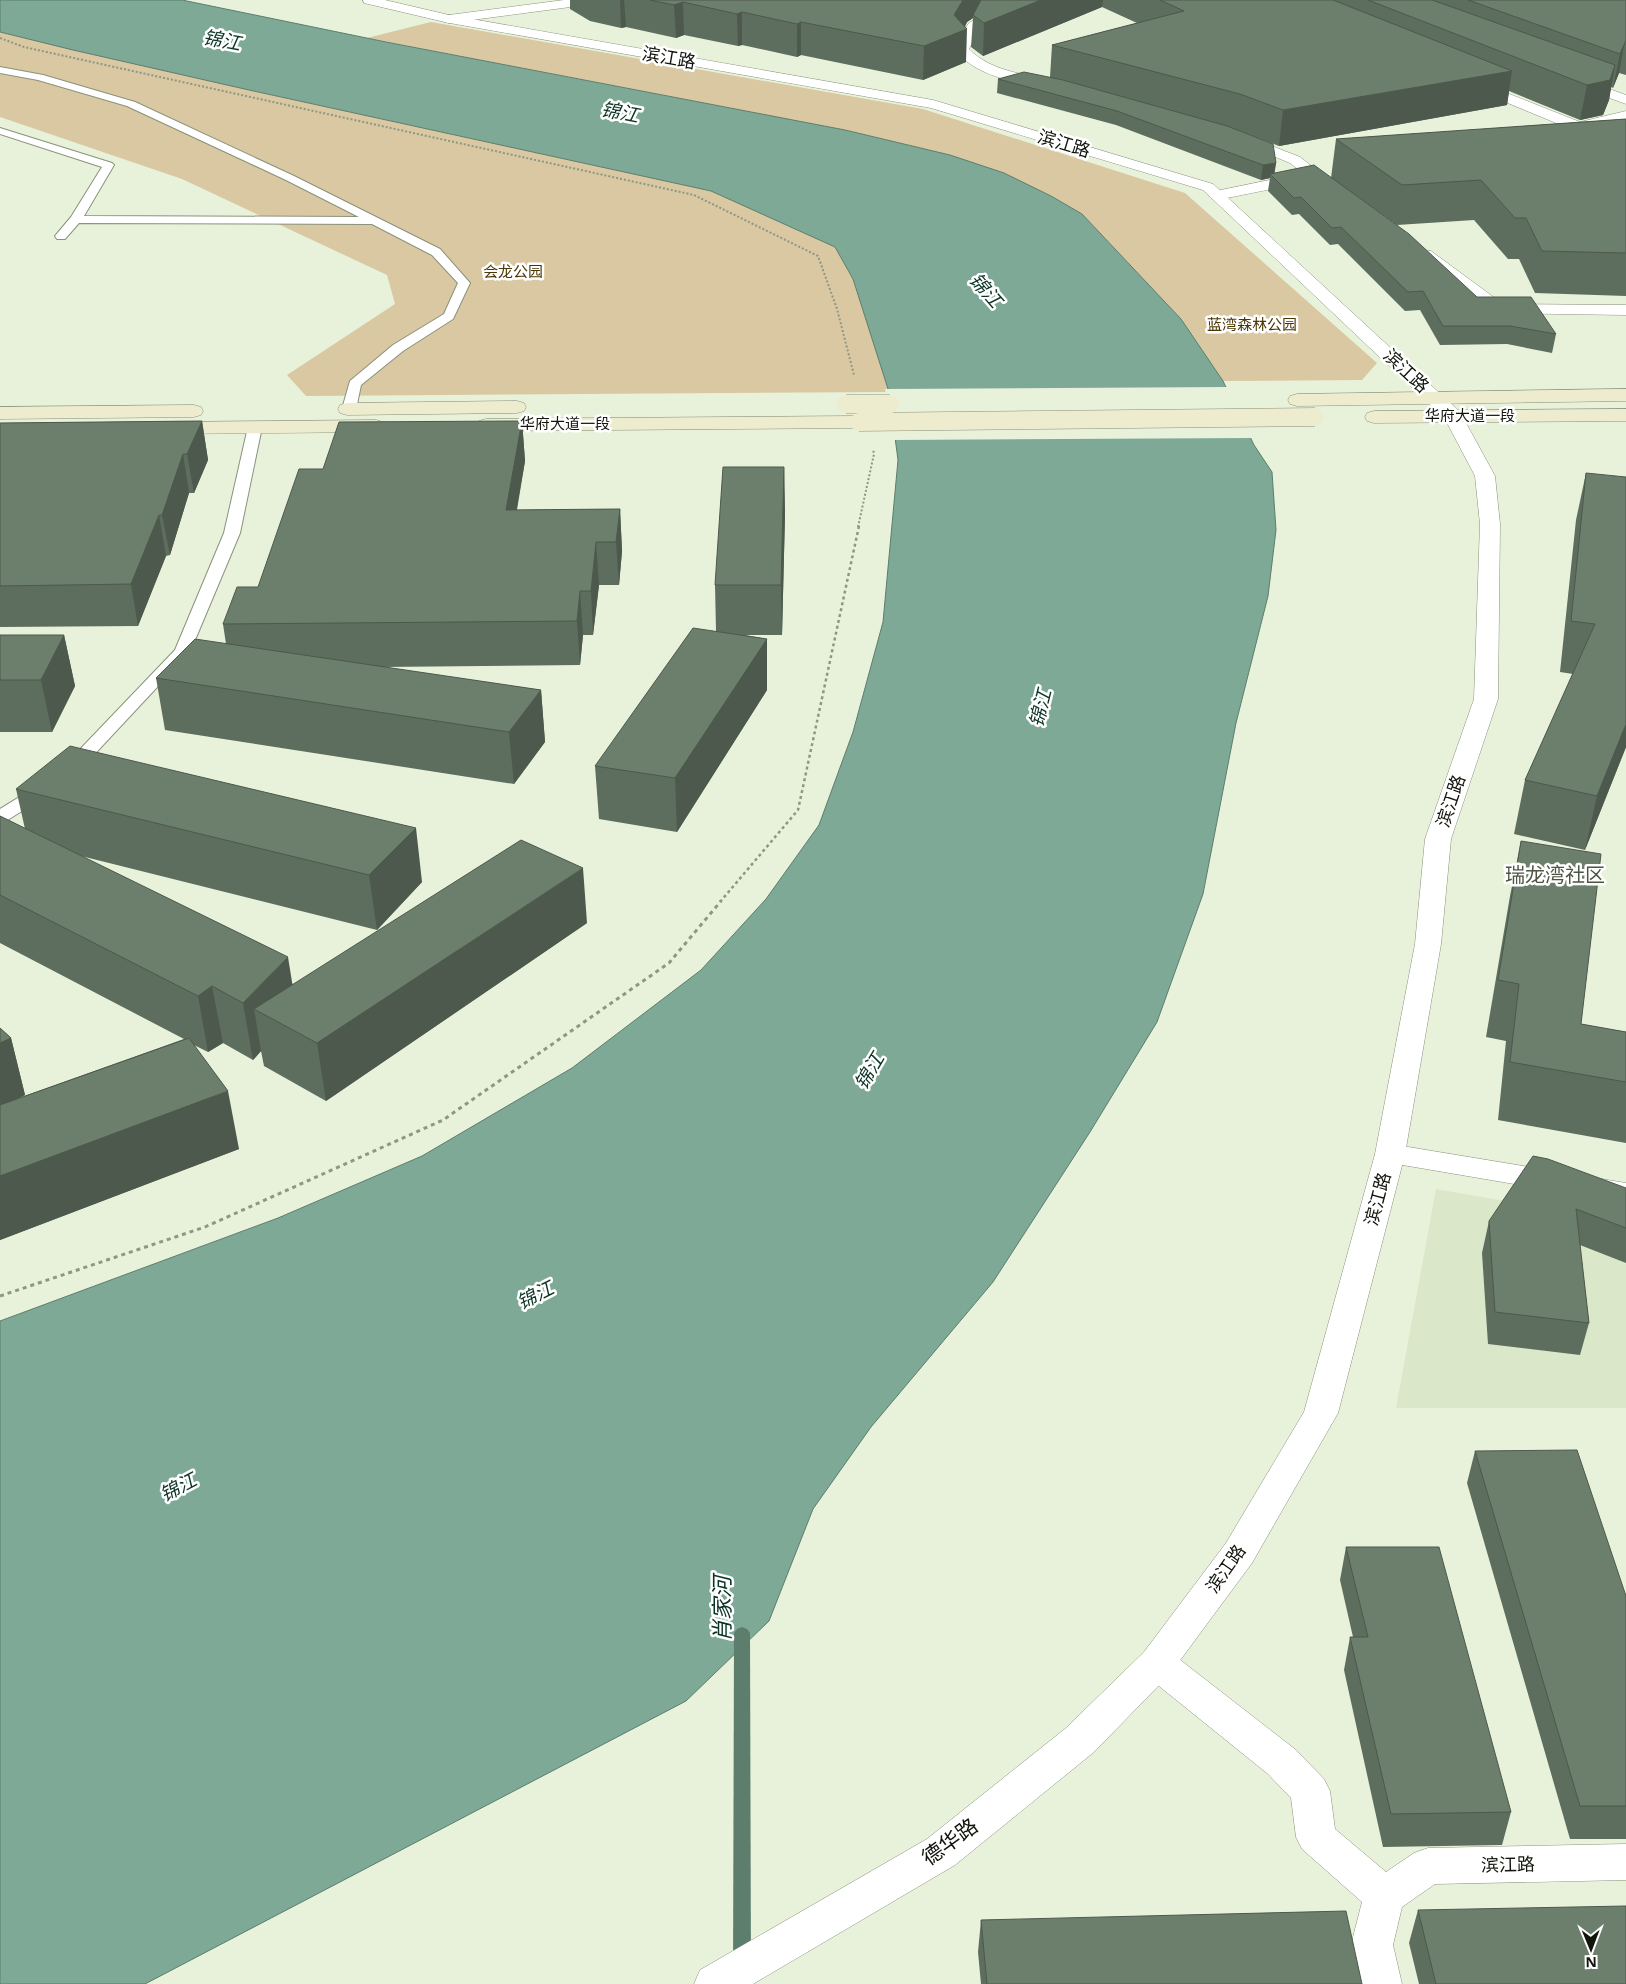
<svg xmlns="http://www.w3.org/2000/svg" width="1626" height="1984" viewBox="0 0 1626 1984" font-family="'Open Sans','Noto Sans SC',sans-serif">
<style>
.built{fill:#dae7c8}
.green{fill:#d9c8a2}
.water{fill:#7da996;stroke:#5d7d6d}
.pier{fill:#e8f2da}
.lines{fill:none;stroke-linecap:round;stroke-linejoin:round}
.stream{fill:#5d7d6d;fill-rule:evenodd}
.service-casing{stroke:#89927c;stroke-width:2}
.minor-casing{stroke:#89927c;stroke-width:1}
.tertiary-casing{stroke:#89927c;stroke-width:1}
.secondary-casing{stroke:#89927c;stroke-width:1}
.path-far2{stroke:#8e9684;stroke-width:2;stroke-dasharray:2 2;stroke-linecap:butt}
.path-far1{stroke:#8e9684;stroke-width:2.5;stroke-dasharray:3 3;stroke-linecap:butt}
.path{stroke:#8e9684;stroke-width:3;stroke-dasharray:4 4;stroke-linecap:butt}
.service{fill:#fff;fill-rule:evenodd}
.minor{fill:#fff;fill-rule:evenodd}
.tertiary{fill:#fff;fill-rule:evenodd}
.secondary{fill:#edecce;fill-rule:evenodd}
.secondary-bridge-casing{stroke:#89927c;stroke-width:19;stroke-linecap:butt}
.secondary-bridge{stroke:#edecce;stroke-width:18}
.wall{fill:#5d6d5e}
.shaded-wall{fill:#4c594c}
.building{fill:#6c7f6d;stroke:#4c594c}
.labels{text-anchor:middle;stroke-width:5;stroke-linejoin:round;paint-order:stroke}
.far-park-label{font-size:15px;fill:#4a3705;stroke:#fff}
.far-street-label{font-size:15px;fill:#11150c;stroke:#fff}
.street-label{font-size:18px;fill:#11150c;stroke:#fff}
.water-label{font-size:19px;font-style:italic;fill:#0c3426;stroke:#fff}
.quarter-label{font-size:20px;fill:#4e5642;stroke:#fff}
.near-street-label{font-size:21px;fill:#11150c;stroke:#fff}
.near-water-label{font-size:22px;font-style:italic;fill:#0c3426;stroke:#fff}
</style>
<rect width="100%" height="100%" fill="#e8f2da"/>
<path class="built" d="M1436 1189 1626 1222V1408H1396Z"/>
<path class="green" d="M431 22 923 109 1185 193 1377 363 1362 380 1223 381 1181 319 1082 214 1051 196 1004 173 950 155 845 130 367 38Z
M0 32 249 90 711 191 835 247 853 279 889 392 306 396 287 375 395 304 387 275 182 179 0 117Z"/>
<path class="water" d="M0 0H182L386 42 845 130 950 155 1004 173 1051 196 1082 214 1181 319 1223 381 1254 445 1272 472 1276 530 1268 596 1236 723 1203 894 1157 1022 1090 1132 993 1282 871 1427 813 1509 769 1621 686 1701 145 1984H0V1321L278 1218 422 1156 572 1068 701 970 766 899 819 825 853 732 883 622 898 460 889 392 853 279 835 247 711 191 249 90 73 50 0 32Z"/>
<path class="pier" d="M1229 387 1253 438 893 440 885 389Z"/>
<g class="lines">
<path class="stream" d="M742 1627 747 1629 750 1633 751 1984H733L734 1633 737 1629Z"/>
<g class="service-casing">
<path id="service" d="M0 67 43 75 135 102 294 176 440 249 470 283 453 319 403 351 361 385 356 409 349 413 344 412 342 409 350 381 393 345 444 314 458 283 432 255 372 224 79 223 65 239H57L55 236 71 217 102 167 0 134V128L112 163 114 165 84 216 359 217 286 180 127 106 38 80 0 73Z
M255 423 262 427 240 533 190 652 76 774 70 775 64 774 61 770 64 766 175 650 224 533 248 427Z
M43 785 49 786 52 790 49 794 6 821 0 822V809L37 786Z"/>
</g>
<g class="minor-casing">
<path id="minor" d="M363 0H385L449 15 564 0H599L593 4 449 23 364 3Z
M988 0H1011L1012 2 979 29 969 49C990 71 1024 74 1053 81L1055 84 1053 87 1048 88C1016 82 975 77 955 49L968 24 995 4 989 3Z
M1474 80 1580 122 1626 111V119L1593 128 1626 142V152L1469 87 1467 84Z
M1239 133 1300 157 1323 175 1320 178 1306 182 1217 200 1211 198 1209 195 1211 192 1303 173 1290 163 1234 140 1232 137 1234 134Z
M1425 250 1431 251 1503 304 1626 305V315L1493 313 1419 259 1417 255 1419 251Z
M1390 1144 1626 1183V1203L1379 1161 1375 1154 1379 1147Z
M1157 1648 1170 1652 1296 1750 1324 1779 1330 1791 1335 1829 1386 1872 1414 1853 1428 1848 1626 1844V1880L1435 1884 1402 1907 1393 1945 1402 1984H1360L1351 1945 1362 1902 1302 1849 1296 1837 1291 1798 1268 1774 1144 1674 1138 1663 1144 1652Z"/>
</g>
<g class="tertiary-casing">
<path id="tertiary" d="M449 15 933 100 1213 184 1460 412 1495 476 1500 524 1498 699 1451 839 1441 944 1405 1154 1338 1413 1252 1563 1170 1674 1094 1752 955 1865 753 1984H694L700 1970 927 1839 1066 1728 1144 1652 1226 1543 1304 1412 1375 1154 1415 944 1425 839 1474 699 1480 524 1475 476 1445 419 1203 190 931 108 444 22 442 19 444 16Z
M1576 77 1626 95V104L1571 84 1569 81Z"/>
</g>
<g class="secondary-casing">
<path id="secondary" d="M1626 389V401L1297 406 1290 404 1288 400 1290 396 1297 394Z
M517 401 524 403 526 407 524 411 517 413 347 415 340 413 338 409 340 405 347 403Z
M194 405 201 407 203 411 201 415 194 417 0 419V407Z
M1626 409V421L1374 423 1367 421 1365 417 1367 413 1374 411Z
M859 416 866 418 869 422 866 426 859 428 486 431 479 429 476 425 479 421 486 419Z
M376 420 383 422 386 426 383 430 376 432 166 434 159 432 156 428 159 424 166 422Z"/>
</g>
<path class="path-far2" d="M0 38 24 47 694 195 818 256 837 309 854 375
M858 527 874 454 873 449"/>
<path class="path-far1" d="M720 902 798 810 859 526"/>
<path class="path" d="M0 1296 205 1227 443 1120 669 963 721 901"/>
<use href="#service" class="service"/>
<use href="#minor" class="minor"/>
<use href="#tertiary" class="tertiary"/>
<use href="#secondary" class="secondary"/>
<g class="secondary-bridge-casing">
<path id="secondary-bridge" d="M846 404H890
M859 422 1315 417"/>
</g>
<use href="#secondary-bridge" class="secondary-bridge"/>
</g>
<path class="wall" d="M570 0H1626V75L1619 73 1613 88 1611 87 1609 100 1603 115 1580 120 1509 91 1507 105 1279 146 1234 129 1276 163 1274 173 1477 297 1556 334 1552 353 1507 344 1440 345 1420 310 1405 311 1338 244 1330 245 1299 214 1292 215 1268 191 1270 178 1261 180 1116 125 997 93 998 79 1050 77 1052 45 1137 23 1102 7 983 56 971 47 973 18 967 22 965 27 966 62 923 80 801 55 797 57 742 45 738 46 684 35 676 38 626 27 621 28 590 21 570 9Z
M1626 119V296L1535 293 1519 259H1508L1474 220 1397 225 1331 178 1336 139Z
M202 421 208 460 194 493H189L170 555 166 556 138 626 0 627V423Z
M522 421 525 461 517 510 620 509 622 551 619 585H599L593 635H583L580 665 382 667 541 690 545 742 514 784 165 730 156 678 226 644 223 624 258 587 323 469Z
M784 467 785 514 782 635H745L767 639V690L677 832 599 819 595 766 716 631 715 585Z
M1586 473 1626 747 1585 850 1514 834 1525 780 1573 674 1560 672 1576 520Z
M0 635H64L75 686 52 732H0Z
M16 789 422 882 377 930 81 856 293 984 587 923 326 1101 264 1066 261 1051 253 1060 223 1043 208 1052 194 1045 239 1149 0 1240V1028L11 1038 25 1095 16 1099 184 1039 0 943V816L25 829Z
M1521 841 1581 1024 1626 1032V1143L1498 1120 1506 1041 1486 1037 1510 896Z
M1626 1188V1263L1580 1245 1589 1323 1580 1355 1488 1344 1482 1253 1489 1221Z
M1475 1451 1626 1596V1839H1570L1467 1483Z
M1346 1547 1511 1812 1502 1845 1383 1847 1344 1670 1350 1637H1353L1340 1580Z
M1418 1910 1626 1984H1419L1409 1943Z
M981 1920 1362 1984H981L978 1952Z"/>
<path class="shaded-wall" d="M620 0H624L626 27 621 28Z
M963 0H991L973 15V18L967 22 962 31 967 29 966 62 923 80 924 46 954 15Z
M1041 0H1103L1102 7 983 56 984 23Z
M683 2 684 35 676 38 674 5Z
M742 12V45L738 46 737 14Z
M801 22V55L797 57V24Z
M1625 40 1619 73 1613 88 1620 54Z
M1615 65 1609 100 1603 115 1580 120 1587 85Z
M1512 71 1507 105 1279 146 1283 110Z
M1276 163 1274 177 1270 174V178L1261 180 1263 165Z
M202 421 208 460 194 493 187 454Z
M522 421 525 461 509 552 506 510Z
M183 454 189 493 170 555 162 515Z
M784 467 785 514 782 635 781 585Z
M620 509 622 551 619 585 616 542Z
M159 515 166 556 138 626 131 584Z
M596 542 599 585 593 635 591 591Z
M580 591 583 635 580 665 577 621Z
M64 635 75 686 52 732 41 680Z
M767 639V690L677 832 675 778Z
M541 690 545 742 514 784 509 732Z
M1626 724V747L1585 850 1597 796Z
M416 828 422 882 377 930 369 875Z
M583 868 587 923 326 1101 317 1043Z
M288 957 297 1013 254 1009 261 1051 253 1060 243 1003Z
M212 986 223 1043 208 1052 198 996Z
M11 1038 25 1095 0 1107V1043Z
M228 1091 239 1149 0 1240V1176Z"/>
<path class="building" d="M650 0H963L954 15 967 29 924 46 801 22 797 24 742 12 737 14 683 2 674 5Z
M981 0H1041L984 23 973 15Z
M1160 0H1333L1512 71 1283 110 1240 94 1052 45 1184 11Z
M1368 0H1432L1615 65 1610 80 1587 85Z
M1468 0H1626V40L1620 54Z
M1024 72 1063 80 1227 126 1273 144 1276 163 1263 165 1117 111 998 79Z
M1626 119V253L1542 251 1526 218H1515L1481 180 1402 185 1336 139Z
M1314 165 1409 234 1477 297H1531L1556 334 1510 326H1443L1423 291 1408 292 1341 227 1332 228 1301 197 1294 198 1270 174Z
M202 421 187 454H183L162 515H159L131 584 0 586V423Z
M522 421 506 510 620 509 616 542H596L591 591H580L577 621 223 624 237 587H258L299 469H323L339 422Z
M723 467H784L781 585H715Z
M1586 473 1626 477V724L1597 796 1525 780 1595 624 1571 621Z
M693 628 767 639 675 778 595 766Z
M0 635H64L41 680H0Z
M195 639 541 690 509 732 156 678Z
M70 746 416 828 369 875 16 789Z
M0 816 288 957 243 1003 212 986 198 996 0 895Z
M521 840 583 868 317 1043 254 1009Z
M1521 841 1601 854 1581 1024 1626 1032V1082L1510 1062 1519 984 1498 980Z
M0 1028 11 1038 0 1043Z
M189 1038 228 1091 0 1176V1105Z
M1533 1156 1548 1159 1626 1188V1228L1576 1209 1589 1323 1495 1312 1489 1221Z
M1577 1450 1626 1596V1806H1580L1475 1451Z
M1346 1547H1439L1511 1812 1391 1814 1350 1637H1368Z
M1626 1906V1984H1436L1418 1910Z
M1346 1911 1362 1984H987L981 1920Z"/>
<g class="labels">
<g class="far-park-label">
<text x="513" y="277">会龙公园</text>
<text x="1252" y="330">蓝湾森林公园</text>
</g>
<g class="far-street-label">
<text x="1470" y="421">华府大道一段</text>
<text x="565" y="429">华府大道一段</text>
</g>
<g class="street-label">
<text transform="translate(669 58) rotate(10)" y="6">滨江路</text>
<text transform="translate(1064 144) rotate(17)" y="6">滨江路</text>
<text transform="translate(1406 371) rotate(43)" y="6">滨江路</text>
<text transform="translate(1451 801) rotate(-71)" y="6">滨江路</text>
<text transform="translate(1378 1199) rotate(-75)" y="6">滨江路</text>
<text transform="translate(1226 1569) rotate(-55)" y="6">滨江路</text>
<text transform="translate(1508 1865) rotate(-1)" y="6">滨江路</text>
</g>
<g class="water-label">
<text transform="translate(222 40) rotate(10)" y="7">锦江</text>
<text transform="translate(620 112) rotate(11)" y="7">锦江</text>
<text transform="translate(986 290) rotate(49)" y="7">锦江</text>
<text transform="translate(1040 708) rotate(-76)" y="7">锦江</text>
<text transform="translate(869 1071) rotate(-59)" y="7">锦江</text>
<text transform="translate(535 1295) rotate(-27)" y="7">锦江</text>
<text transform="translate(178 1487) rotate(-28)" y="7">锦江</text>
</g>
<g class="quarter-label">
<text x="1555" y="882">瑞龙湾社区</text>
</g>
<g class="near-street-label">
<text transform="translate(950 1842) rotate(-36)" y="7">德华路</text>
</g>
<g class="near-water-label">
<text transform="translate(722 1609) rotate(-90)" y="8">肖家河</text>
</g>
</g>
<g transform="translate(1591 1949) rotate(179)" stroke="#ffffff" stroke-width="4" paint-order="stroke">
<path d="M0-4L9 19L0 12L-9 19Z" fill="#11150c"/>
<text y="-8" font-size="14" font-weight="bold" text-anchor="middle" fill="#11150c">N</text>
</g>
</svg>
